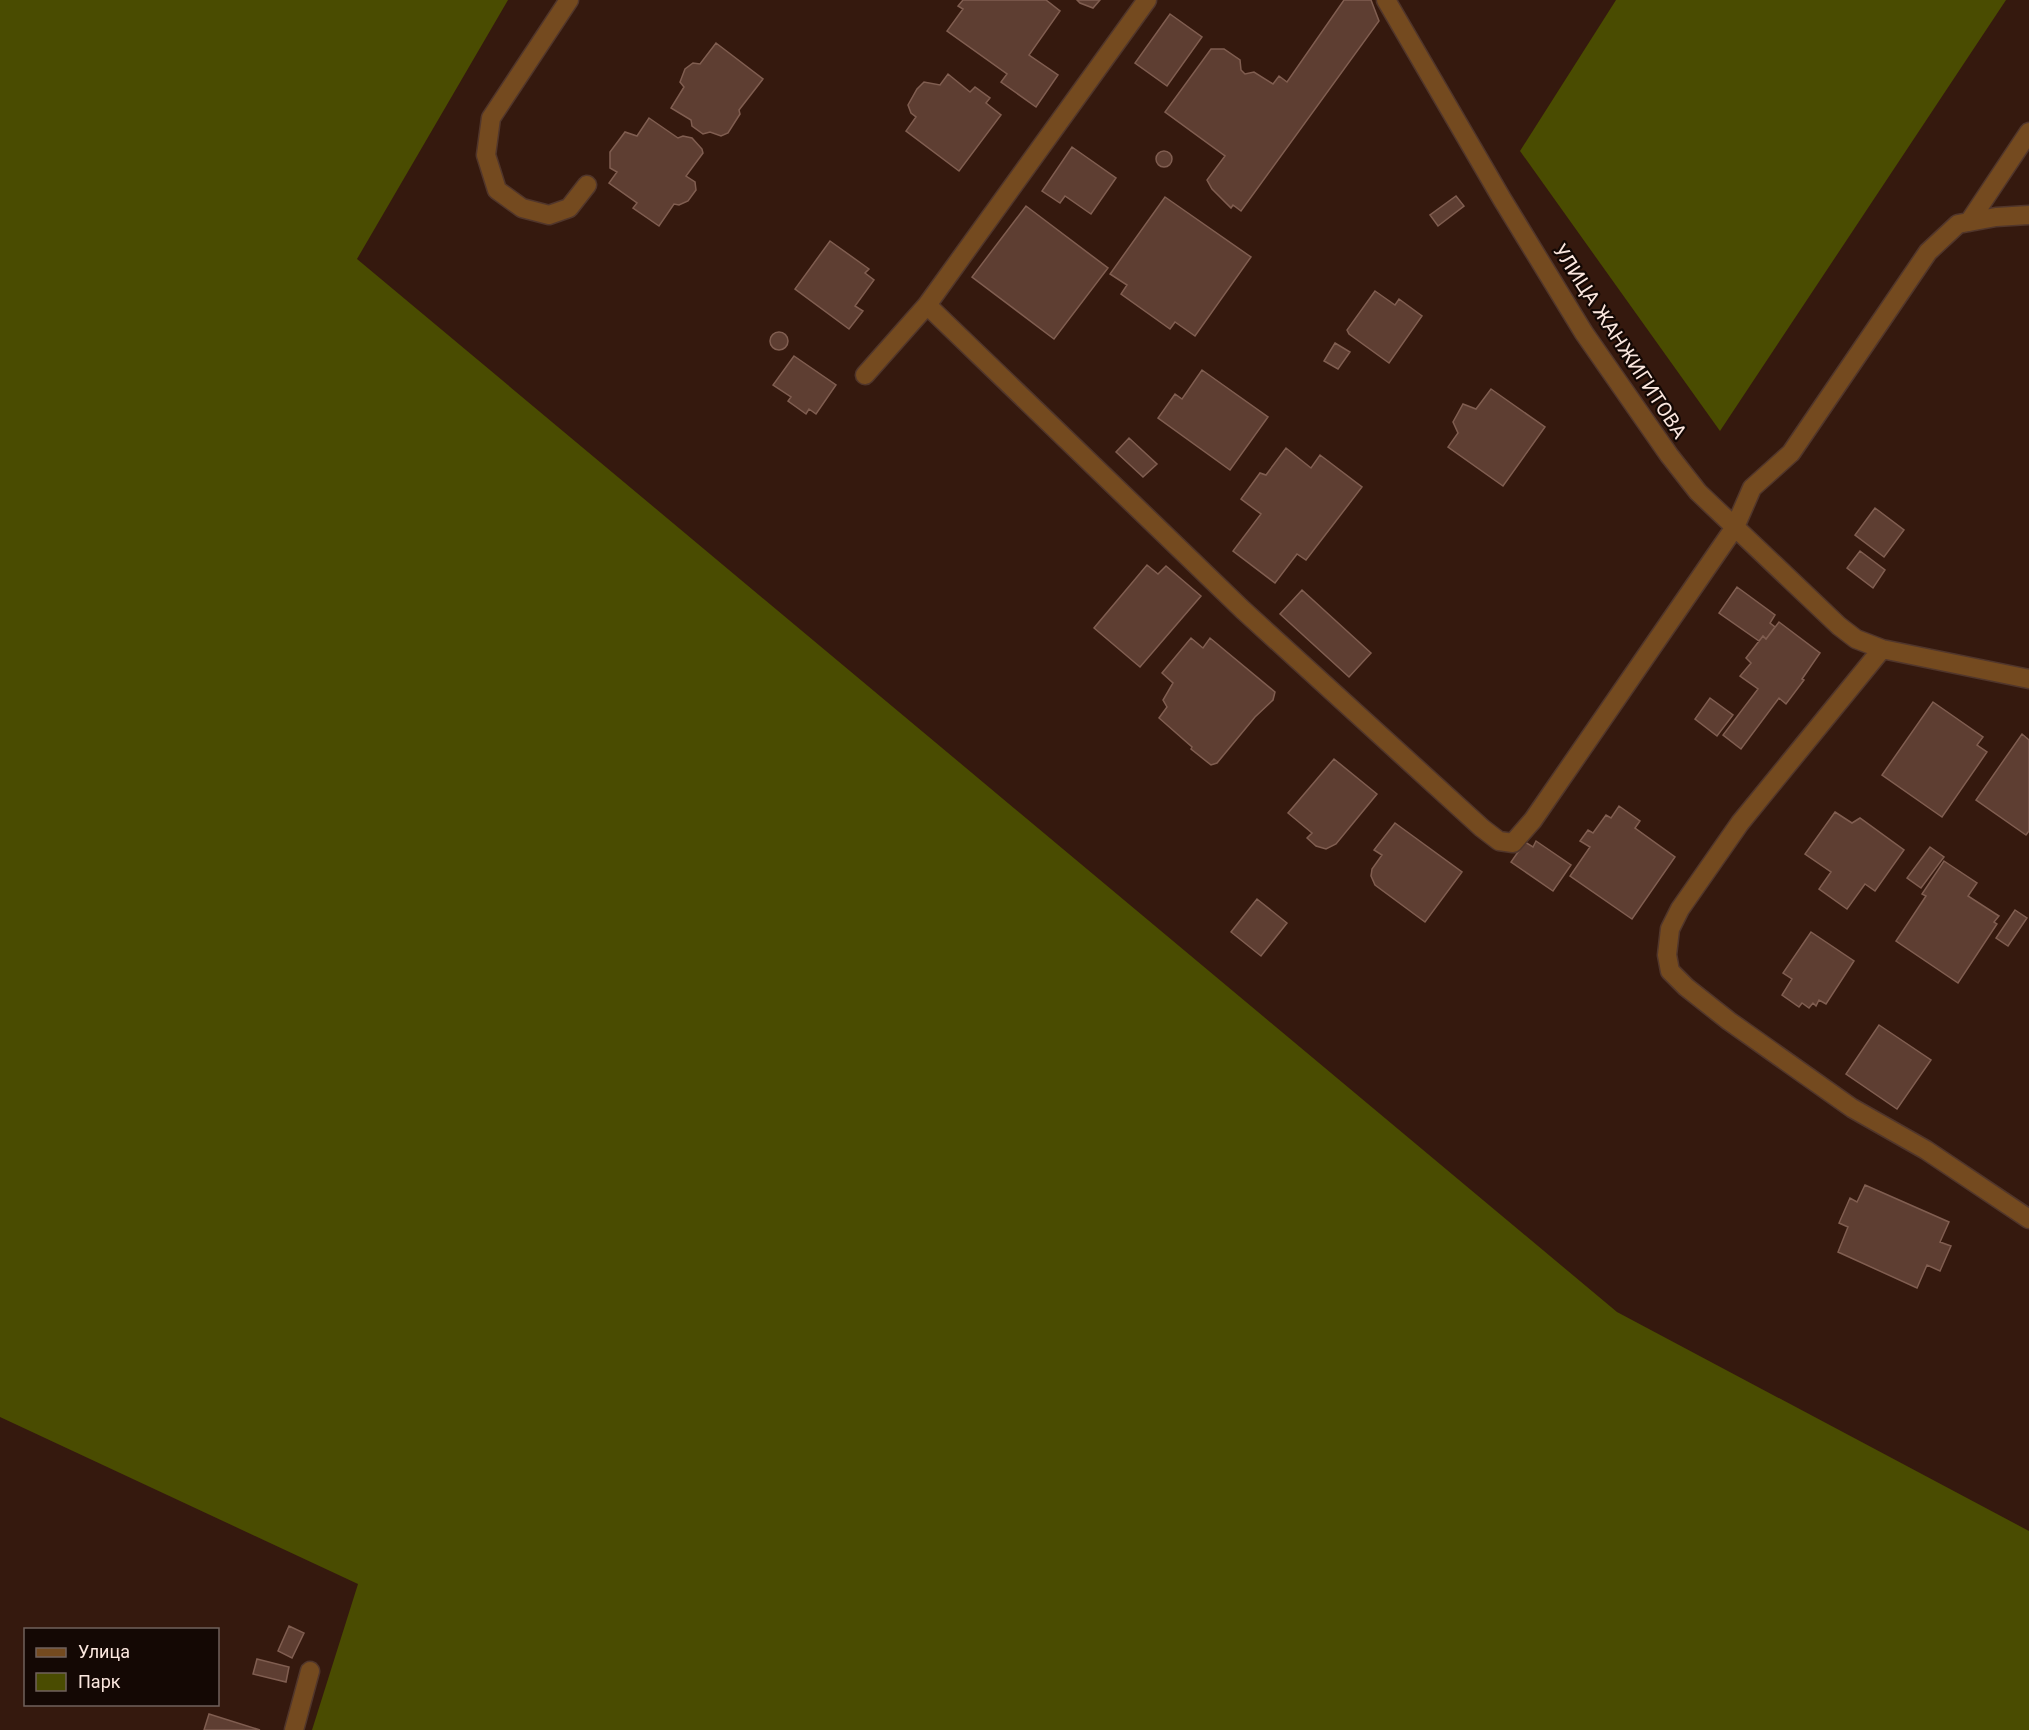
<svg xmlns="http://www.w3.org/2000/svg" width="2029" height="1730" viewBox="0 0 2029 1730" font-family="Roboto,sans-serif">
<style>
.green{fill:#4a4c01}
.building{fill:#5e3e32;stroke:#805e51;stroke-width:1.5}
.lines{fill:none;stroke-linecap:round;stroke-linejoin:round}
.minor-casing{stroke:#51362b;stroke-width:21}
.minor{stroke:#744a1f;stroke-width:18}
.labels{text-anchor:middle;stroke-width:4.5;stroke-linejoin:round;paint-order:stroke}
.street-label{font-size:20px;fill:#fbe7df;stroke:#140804}
</style>
<rect width="100%" height="100%" fill="#35190e"/>
<path class="green" d="M0 0H508L357 259 1617 1312 2029 1531V1730H312L358 1584 0 1417Z
M1616 0H2006L1720 431 1520 151Z"/>
<path class="building" d="M963 0H1046L1060 11 1029 55 1058 75 1036 107 1001 82 1007 74 947 31 963 9 958 6Z
M1077 0H1100L1093 8 1080 3Z
M1344 0H1371L1379 21 1241 211 1233 205 1231 208 1212 189 1207 180 1225 156 1165 112 1211 49H1224L1240 60 1241 70 1245 74 1254 72 1273 84 1279 76 1287 82Z
M1170 14 1202 37 1167 86 1135 63Z
M716 43 763 79 739 110 740 114 728 133 721 136 710 132 703 134 692 126 691 120 671 108 684 87 680 82 685 69 693 63 700 64Z
M948 74 970 92 975 87 990 98 986 103 1001 115 959 171 906 131 916 117 911 113 908 105 917 89 924 82 940 85Z
M649 118 678 138 683 136 692 138 702 149 703 153 686 176 695 182 696 190 688 201 679 205 674 204 659 226 633 208 637 203 609 183 617 172 610 168V152L625 132 637 136Z
M1072 147 1116 178 1091 214 1065 196 1060 203 1042 191Z
M1156 159a8 8 0 1 1 16 0a8 8 0 1 1-16 0Z
M1456 196 1464 206 1438 226 1430 215Z
M1165 197 1251 257 1195 336 1175 322 1170 329 1121 294 1127 285 1110 274Z
M1026 206 1108 268 1054 339 972 277Z
M830 241 869 269 865 273 874 280 855 306 863 311 849 329 795 289Z
M1375 291 1395 305 1399 299 1422 316 1389 363 1349 334 1347 330Z
M770 341a9 9 0 1 1 18 0a9 9 0 1 1-18 0Z
M1335 343 1350 352 1338 369 1324 361Z
M794 356 836 385 816 414 809 409 806 414 788 401 791 397 773 385Z
M1202 370 1268 417 1230 470 1158 418 1175 394 1182 399Z
M1491 389 1545 427 1503 486 1448 447 1458 433 1453 422 1463 404 1476 409Z
M1129 438 1157 464 1143 477 1116 452Z
M1286 448 1311 468 1320 455 1362 487 1306 560 1297 554 1275 583 1233 551 1261 514 1241 499 1260 473 1266 475Z
M1875 508 1904 530 1884 557 1855 535Z
M1860 551 1885 570 1873 588 1847 568Z
M1147 565 1158 574 1166 566 1201 596 1140 667 1094 628Z
M1737 587 1775 615 1770 623 1775 627 1766 639 1763 636 1759 641 1719 613Z
M1302 590 1371 653 1349 677 1280 614Z
M1779 622 1820 653 1802 679 1804 680 1786 704 1779 698 1741 749 1723 735 1758 689 1740 676 1751 663 1746 658 1763 636 1766 639Z
M1191 638 1203 648 1210 638 1275 692 1273 700 1255 717 1217 763 1211 765 1191 749 1192 747 1159 718 1167 707 1163 700 1173 683 1162 673Z
M1710 698 1733 715 1717 736 1695 719Z
M1933 702 1983 737 1977 745 1987 752 1942 817 1882 775Z
M2022 734 2029 740V831L2026 835 1976 800Z
M1334 759 1377 794 1336 844 1326 849 1316 846 1307 838 1312 833 1288 813Z
M1619 806 1640 821 1635 828 1675 857 1632 919 1570 876 1590 847 1580 841 1588 830 1593 833 1606 815 1611 818Z
M1835 812 1852 823 1860 818 1904 850 1875 891 1865 884 1847 909 1819 889 1831 872 1805 854Z
M1395 823 1462 872 1425 922 1375 885 1371 876 1372 869 1382 855 1374 850Z
M1536 841 1571 865 1553 891 1511 862 1525 842 1533 847Z
M1930 847 1944 857 1921 888 1907 878Z
M1944 861 1977 883 1968 896 1999 916 1994 922 1997 924 1958 983 1896 941 1926 896 1922 894Z
M1257 899 1287 923 1261 956 1231 932Z
M2015 910 2027 918 2008 946 1996 938Z
M1811 932 1854 961 1826 1004 1819 1000 1816 1006 1813 1003 1809 1008 1802 1003 1799 1007 1782 995 1792 979 1783 973Z
M1879 1025 1931 1060 1897 1109 1846 1074Z
M1865 1185 1949 1222 1940 1242 1951 1246 1940 1271 1927 1265 1917 1288 1838 1252 1848 1227 1839 1223 1850 1198 1857 1202Z
M289 1626 304 1633 292 1658 278 1651Z
M257 1659 289 1667 286 1682 253 1674Z
M209 1714 260 1730H204Z"/>
<g class="lines">
<g class="minor-casing">
<path id="minor" d="M569 0 491 118 486 155 497 190 522 208 549 215 569 208 587 185
M1147 0 927 305 1243 610 1482 828 1499 841 1513 843 1533 820 1735 527 1752 488 1791 453 1928 252 1958 224 1996 217 2029 215
M1386 0 1502 199 1584 333 1669 455 1698 492 1839 626 1856 639 1882 649 2029 679
M1969 222 2029 132
M865 375 927 305
M1882 649 1740 823 1680 909 1670 929 1667 955 1670 971 1686 987 1729 1021 1852 1108 1926 1150 2029 1219
M294 1730 310 1671"/>
</g>
<use href="#minor" class="minor"/>
</g>
<g class="labels">
<g class="street-label">
<text transform="translate(1620 341) rotate(57)" y="7">УЛИЦА ЖАНЖИГИТОВА</text>
</g>
</g>
<rect x="24" y="1628" width="195" height="78" fill="#140804" stroke="#70615c" stroke-width="1.5"/>
<rect x="36" y="1648" width="30" height="9" fill="#744a1f" stroke="#70615c" stroke-width="1.5"/>
<text x="78" y="1658" font-size="18" fill="#fbe7df">Улица</text>
<rect x="36" y="1673" width="30" height="18" fill="#4a4c01" stroke="#70615c" stroke-width="1.5"/>
<text x="78" y="1688" font-size="18" fill="#fbe7df">Парк</text>
</svg>
